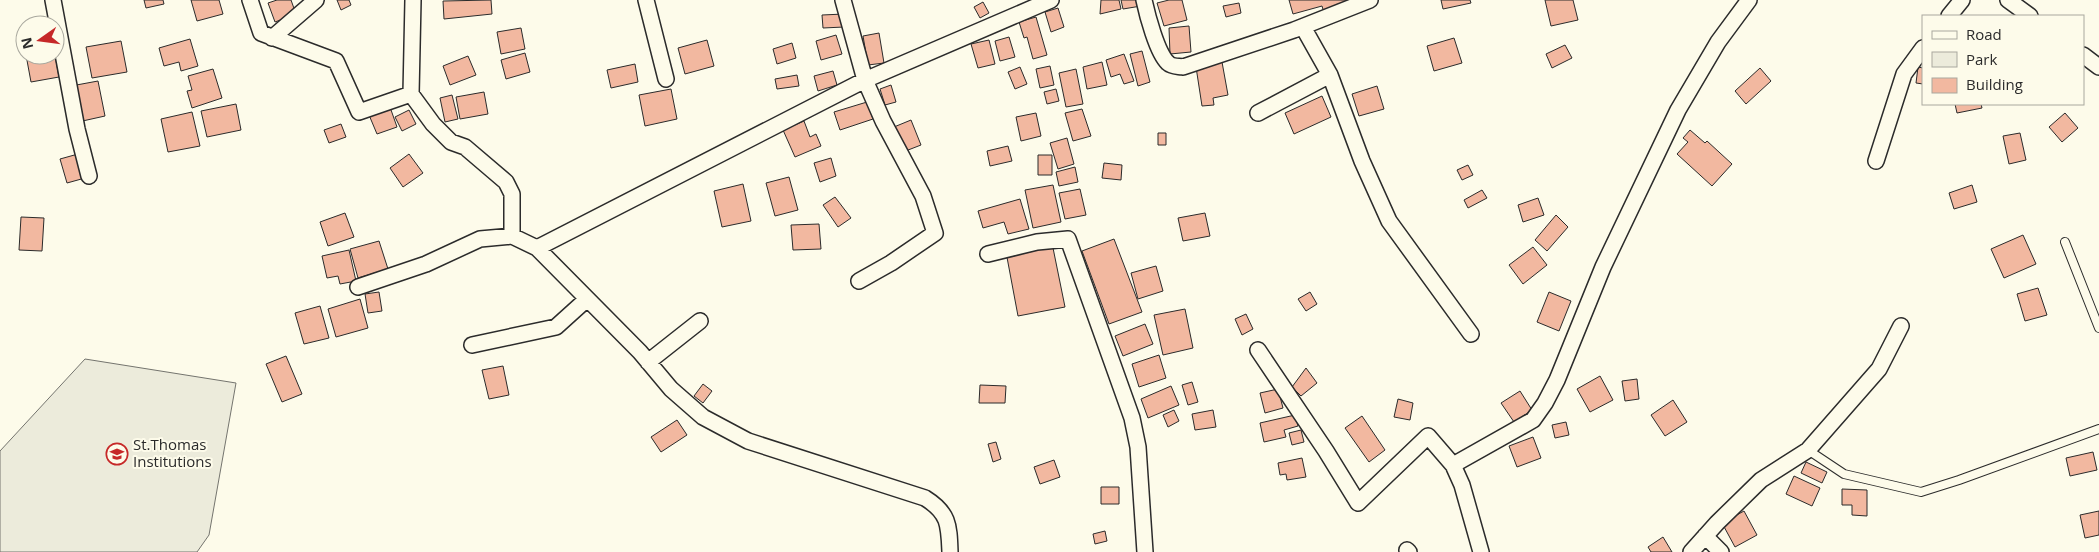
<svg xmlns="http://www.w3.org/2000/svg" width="2099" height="552" viewBox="0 0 2099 552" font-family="'Open Sans',sans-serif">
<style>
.green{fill:#ecebdb;stroke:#74746e}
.building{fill:#f2b8a0;stroke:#2b2b2b}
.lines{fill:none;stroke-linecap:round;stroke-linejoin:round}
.service-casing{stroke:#2b2b2b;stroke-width:10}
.minor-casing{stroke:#2b2b2b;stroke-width:18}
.service{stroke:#fdfbea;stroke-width:8}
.minor{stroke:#fdfbea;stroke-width:15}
.labels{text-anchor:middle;stroke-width:4;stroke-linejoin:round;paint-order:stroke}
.poi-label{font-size:15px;fill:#2b2b2b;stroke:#fdfbea;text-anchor:start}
</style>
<rect width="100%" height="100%" fill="#fdfbea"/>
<path class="green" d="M85 359 236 383 209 535 197 552H0V451Z"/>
<path class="building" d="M144 0H163L164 4 146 8Z
M191 0H219L223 14 197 21Z
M277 0H291L296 14 275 22 268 3Z
M337 0H349L351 5 341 10Z
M491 0 492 14 444 19 443 1Z
M1101 0H1119L1121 9 1100 14Z
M1121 0H1140L1141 6 1123 9Z
M1169 0H1182L1187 20 1164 26 1157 3Z
M1289 0H1350L1324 13 1322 6 1293 14Z
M1441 0H1470L1471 3 1443 9Z
M1545 0H1573L1578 20 1551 26Z
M983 2 989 13 980 18 974 7Z
M1239 3 1241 13 1226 17 1223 6Z
M1058 8 1064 27 1051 32 1045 12Z
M844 14V27L823 28 822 15Z
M1036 17 1047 55 1033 59 1027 37 1024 38 1019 22Z
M1189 26 1191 52 1170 54 1169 28Z
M521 28 525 49 501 54 497 32Z
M879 33 884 63 868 65 863 36Z
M836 35 842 54 821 60 816 41Z
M1009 37 1015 57 1000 61 995 41Z
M1454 38 1462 63 1434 71 1427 46Z
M190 39 198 66 181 71 179 62 164 66 159 48Z
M707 40 714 66 685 74 678 48Z
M989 40 995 64 978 68 971 44Z
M121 41 127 72 92 78 86 47Z
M792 43 796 58 777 64 773 49Z
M1565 45 1572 58 1552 68 1546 54Z
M1142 51 1150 82 1138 86 1130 54Z
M525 53 530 72 506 79 501 60Z
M1124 54 1134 81 1124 84 1120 74 1111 77 1106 60Z
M26 55H55L59 77 31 82Z
M468 56 476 75 450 85 443 66Z
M1102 62 1107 85 1087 89 1083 67Z
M1222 62 1228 95 1213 98 1214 105 1202 106 1196 67Z
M635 64 638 82 611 88 607 70Z
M1050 66 1054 85 1040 88 1036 69Z
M1020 67 1027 84 1015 89 1008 72Z
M1918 67 1923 68V84L1916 83Z
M1760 68 1771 81 1746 104 1735 91Z
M213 69 222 98 192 108 187 91 192 90 188 76Z
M1076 69 1083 104 1066 107 1059 73Z
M833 71 837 85 818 91 814 76Z
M797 75 799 86 777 89 775 79Z
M98 81 105 116 78 122 71 86Z
M891 85 896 102 885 105 880 89Z
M1377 86 1384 109 1359 116 1352 94Z
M671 89 677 119 645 126 639 95Z
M1056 89 1059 101 1047 104 1044 92Z
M484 92 488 114 460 119 456 97Z
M452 95 458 119 445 122 440 98Z
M1322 96 1331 117 1294 134 1285 113Z
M867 102 873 119 840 130 834 112Z
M236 104 241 130 207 137 201 111Z
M1955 104H1981L1982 108 1957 113Z
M390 107 397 127 377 134 369 115Z
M1082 109 1091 136 1073 141 1065 113Z
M409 110 416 124 402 131 395 117Z
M192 112 200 146 168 152 161 119Z
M1036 113 1041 136 1021 141 1016 117Z
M2065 113 2078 128 2062 142 2049 127Z
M911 120 921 145 903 152 894 127Z
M804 121 810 137 816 134 821 146 795 157 783 130Z
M341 124 346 137 329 143 324 130Z
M1690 130 1705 143 1707 141 1732 164 1712 186 1677 154 1688 142 1683 138Z
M1158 133H1166V145H1158Z
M2020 133 2026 160 2009 164 2003 136Z
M1067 138 1074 164 1058 169 1050 143Z
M1008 146 1012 161 990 166 987 151Z
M78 154 85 178 67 183 60 159Z
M409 154 423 173 403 187 390 168Z
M1038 155H1052V175H1038Z
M831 158 836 176 820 182 814 163Z
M1104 163 1122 165 1121 180 1102 178Z
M1468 165 1473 175 1462 180 1457 170Z
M1075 167 1078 182 1059 186 1056 172Z
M789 177 798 210 775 216 766 183Z
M743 184 751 221 722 227 714 191Z
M1053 185 1061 222 1033 228 1025 190Z
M1972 185 1977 202 1954 209 1949 193Z
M1080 189 1086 215 1065 219 1059 193Z
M1482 190 1487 198 1468 208 1464 200Z
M835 197 851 218 838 227 823 205Z
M1538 198 1544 215 1523 222 1518 205Z
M1020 199 1029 229 1008 234 1004 222 983 228 978 211Z
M345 213 354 237 328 246 320 222Z
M1205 213 1210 236 1183 241 1178 218Z
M1556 215 1568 227 1547 251 1535 240Z
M21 217 44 218 42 251 19 250Z
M819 224 821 249 793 250 791 225Z
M2023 235 2036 264 2004 278 1991 249Z
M1114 239 1142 312 1109 324 1082 251Z
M379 241 388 269 358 278 350 249Z
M1052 243 1065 307 1018 316 1006 252Z
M1533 247 1547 265 1523 284 1509 265Z
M349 250 356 281 340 284 338 276 327 278 322 256Z
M1156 266 1163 291 1138 299 1131 273Z
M2038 288 2047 315 2025 321 2017 294Z
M379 292 382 311 368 313 365 294Z
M1310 292 1317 304 1306 311 1298 299Z
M1549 292 1571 301 1559 331 1537 322Z
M360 299 368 328 336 337 328 309Z
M320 306 329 338 304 344 295 313Z
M1185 309 1193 348 1163 355 1154 315Z
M1246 314 1253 329 1242 335 1235 319Z
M1145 324 1153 344 1123 356 1115 336Z
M1159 355 1166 378 1139 387 1132 364Z
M286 356 302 394 282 402 266 364Z
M503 366 509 395 489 399 482 370Z
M1306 368 1317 383 1301 396 1292 387Z
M1600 376 1613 400 1590 412 1577 389Z
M1637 379 1639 399 1625 401 1622 381Z
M1192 382 1198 402 1188 405 1182 385Z
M703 384 712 391 703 403 694 396Z
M980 385 1006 386 1005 403H979Z
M1171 386 1179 405 1148 418 1141 399Z
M1278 389 1283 408 1265 413 1260 393Z
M1520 391 1532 410 1514 422 1501 403Z
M1398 399 1413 403 1410 420 1394 417Z
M1673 400 1687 422 1665 436 1651 415Z
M1174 410 1179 421 1168 427 1163 415Z
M1213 410 1216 427 1195 430 1192 414Z
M1295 415 1298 426 1284 430 1286 437 1264 442 1260 423Z
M1362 416 1385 450 1369 462 1345 428Z
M677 420 687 435 661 452 651 437Z
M1566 422 1569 435 1555 438 1552 425Z
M1301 430 1304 442 1292 445 1289 433Z
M1533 437 1541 458 1517 467 1509 446Z
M996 442 1001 459 993 462 988 444Z
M2093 452 2097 470 2070 476 2066 458Z
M1302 458 1306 477 1287 480 1286 474 1280 475 1278 463Z
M1054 460 1060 477 1040 484 1034 467Z
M1806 462 1827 472 1822 483 1801 473Z
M1794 476 1820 488 1812 506 1786 494Z
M1101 487H1119V504H1101Z
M1842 489 1867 490V516L1852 515V505H1842Z
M1744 511 1757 535 1735 547 1722 523Z
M2099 511V535L2085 538 2080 515Z
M1105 531 1107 541 1095 544 1093 534Z
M1663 537 1672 552H1651L1648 547Z"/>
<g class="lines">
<g class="service-casing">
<path id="service" d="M2065 242 2099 328
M1808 450 1844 474 1921 492 1959 480 2099 429"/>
</g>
<g class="minor-casing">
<path id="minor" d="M53 0 77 129 89 176
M250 0 261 33 336 61 359 112 411 94 433 124 451 142 465 147 506 182 512 194V236L537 248 640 352 671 389 703 417 748 441 925 498C949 513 949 525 950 552
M646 0 666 79
M843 0 865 80 883 121 923 196 935 233 891 263 859 281
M1144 0C1147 14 1157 53 1168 63 1172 67 1178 66 1183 67L1294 30 1370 0
M2008 0 2030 16
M1949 16 1962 0
M1303 27 1330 75 1362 161 1389 221 1471 334
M272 38 316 0
M2083 55 2099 67
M411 94 413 0
M1258 113 1330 75
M1876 161 1904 74 1923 48
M537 248 865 80 1051 0
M988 254 1037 242 1068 239 1132 418 1138 447 1145 552
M358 287 426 264 480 239 512 236
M472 345 556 327 587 299
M1258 350 1326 451 1358 503 1428 436 1453 465 1462 485 1481 552
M648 362 700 321
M1453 465 1533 420 1545 403 1557 380 1603 267 1678 110 1718 42 1749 0
M1705 536 1721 552
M1407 550 1409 552
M1691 552 1717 523 1761 480 1808 450 1879 369 1901 326"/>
</g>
<use href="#service" class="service"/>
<use href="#minor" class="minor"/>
</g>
<defs>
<g id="school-ring" transform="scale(1.125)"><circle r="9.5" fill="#fdfbea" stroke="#c62828" stroke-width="1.5"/><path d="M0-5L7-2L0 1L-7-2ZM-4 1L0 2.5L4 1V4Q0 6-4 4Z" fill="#c62828"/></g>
</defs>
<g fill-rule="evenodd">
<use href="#school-ring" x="117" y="454"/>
</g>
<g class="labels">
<g class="poi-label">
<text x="133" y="450">St.Thomas<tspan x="133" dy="17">Institutions</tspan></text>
</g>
</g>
<rect x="1922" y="15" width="162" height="90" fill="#fdfbea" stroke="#a9a89e"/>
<rect x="1932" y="31" width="25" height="8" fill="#fdfbea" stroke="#a9a89e"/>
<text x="1966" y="40" font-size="15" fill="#2b2b2b">Road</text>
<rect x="1932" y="52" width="25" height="15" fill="#ecebdb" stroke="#a9a89e"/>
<text x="1966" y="65" font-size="15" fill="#2b2b2b">Park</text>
<rect x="1932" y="78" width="25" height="15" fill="#f2b8a0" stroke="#a9a89e"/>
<text x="1966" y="90" font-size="15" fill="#2b2b2b">Building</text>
<g transform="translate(40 40) rotate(256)"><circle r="24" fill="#fdfbea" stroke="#a9a89e"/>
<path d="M0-4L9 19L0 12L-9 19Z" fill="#c62828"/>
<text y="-8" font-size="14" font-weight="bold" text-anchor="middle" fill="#2b2b2b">N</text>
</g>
</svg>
